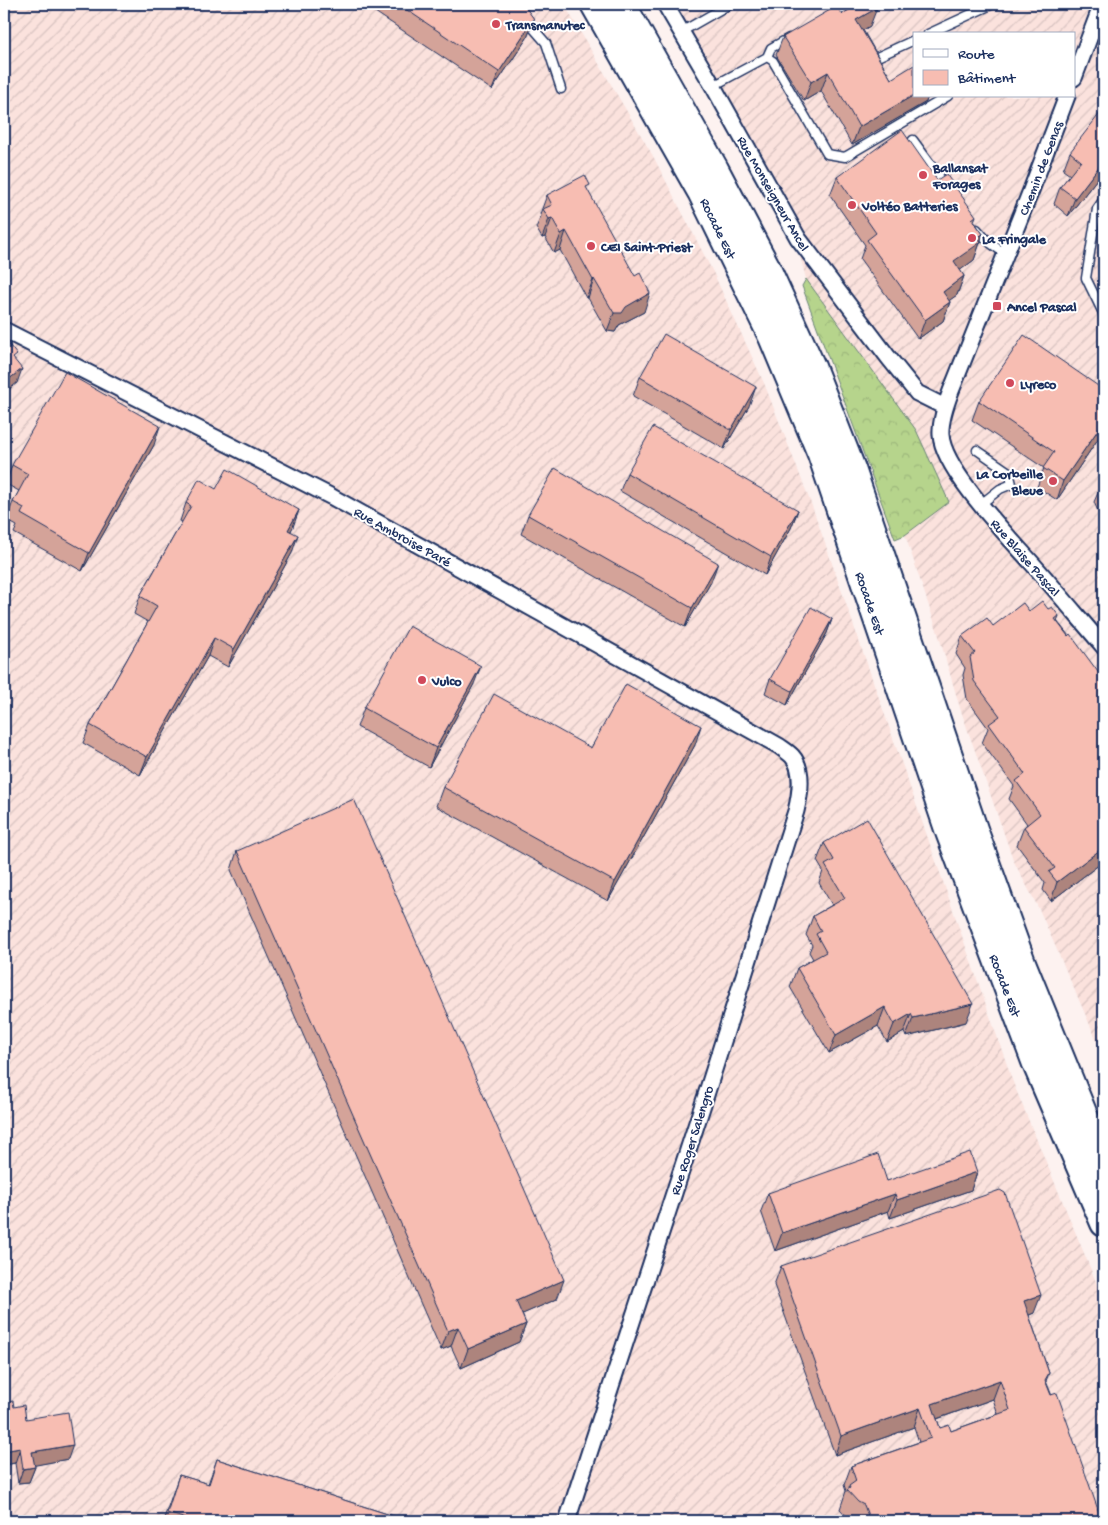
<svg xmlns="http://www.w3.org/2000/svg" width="1108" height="1525" viewBox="0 0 1108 1525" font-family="'Gochi Hand',sans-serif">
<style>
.industrial{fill:url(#industrial-furrows);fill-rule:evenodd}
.forest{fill:url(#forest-crowns);stroke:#688275}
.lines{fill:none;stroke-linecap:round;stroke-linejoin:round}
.service-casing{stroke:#1b2f5e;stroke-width:11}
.minor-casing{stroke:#1b2f5e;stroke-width:19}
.trunk-casing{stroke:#1b2f5e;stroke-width:30}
.service{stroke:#fff;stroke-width:8}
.minor{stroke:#fff;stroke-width:15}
.trunk{stroke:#fff;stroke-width:26}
.wall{fill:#d4a399;stroke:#1b2f5e;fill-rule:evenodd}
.shaded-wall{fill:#ad847d;stroke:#1b2f5e}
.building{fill:#f7bdb2;stroke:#1b2f5e;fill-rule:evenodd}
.poi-dot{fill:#d1495b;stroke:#fff;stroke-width:2}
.labels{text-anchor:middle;stroke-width:4;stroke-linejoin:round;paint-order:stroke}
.poi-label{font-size:14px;font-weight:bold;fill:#1b2f5e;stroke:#fff;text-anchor:start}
.street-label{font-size:14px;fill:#1b2f5e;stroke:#fff}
</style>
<defs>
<pattern id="industrial-furrows" width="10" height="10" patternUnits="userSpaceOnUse" patternTransform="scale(1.25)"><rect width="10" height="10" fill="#fbe2dd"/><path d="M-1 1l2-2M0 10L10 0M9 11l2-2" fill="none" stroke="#d7c2c0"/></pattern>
<pattern id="forest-crowns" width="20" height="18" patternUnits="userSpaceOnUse" patternTransform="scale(1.25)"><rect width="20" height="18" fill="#b6d48c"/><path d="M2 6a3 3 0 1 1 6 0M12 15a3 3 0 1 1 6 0" fill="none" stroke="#9cb67b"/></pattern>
</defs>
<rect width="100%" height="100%" fill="#fdf2f0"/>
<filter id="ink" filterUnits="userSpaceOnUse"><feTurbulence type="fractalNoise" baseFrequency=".02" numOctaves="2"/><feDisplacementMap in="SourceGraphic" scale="10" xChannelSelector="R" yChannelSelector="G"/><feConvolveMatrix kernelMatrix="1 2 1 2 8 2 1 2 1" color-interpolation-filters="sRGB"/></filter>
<g filter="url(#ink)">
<path class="industrial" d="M4 4H564L653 156 713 272 764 383 812 506 1014 1085 1104 1301V1521H4Z
M673 4H1104V1057L1039 909 1014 862 960 708 938 633 905 535 949 502 916 430 806 279 788 209ZM914 34H1074V96H914Z"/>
<path class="forest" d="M806 279 916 430 949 502 905 535 895 539 802 286Z"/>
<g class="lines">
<g class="service-casing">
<path id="service" d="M832 14 850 4
M526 20 546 43 561 89
M681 32 730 4
M928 34 993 4
M789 38 771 48 767 57 773 61 827 154 845 157 948 96
M875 58 914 40
M713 86 767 57
M913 140 946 185
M1104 199 1097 209 1086 278 1104 315
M977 229C985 239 994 248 1006 253
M977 450 1009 472 1012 484 1000 489 981 504"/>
</g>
<g class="minor-casing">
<path id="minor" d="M665 4 713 86 798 238 888 357 917 393 945 407
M1074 78 1102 4
M1067 96 1030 193 951 391C946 404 940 421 941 435 943 469 1006 534 1030 561 1055 589 1079 618 1104 647
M4 330 332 497 779 746C783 749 788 752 792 756 804 769 800 795 796 811L706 1095 567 1521"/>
</g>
<g class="trunk-casing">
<path id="trunk" d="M594 4 701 192 772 337 821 454 949 832 1036 1064 1104 1223
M622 4 715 169 765 264 812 367 852 469 975 832 1023 965 1104 1164"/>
</g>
<use href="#service" class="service"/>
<use href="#minor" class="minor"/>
<use href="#trunk" class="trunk"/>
</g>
<path class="wall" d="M363 4H522L534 19 527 38 492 90Z
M842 14 870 26 863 30 891 79 914 96H928L926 102 852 145 821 91 804 101 776 55 783 37Z
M1070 152 1104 170 1068 216 1054 204 1060 187 1070 175 1063 170Z
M837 177 937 180 976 216 974 221 983 234 974 260 960 270 964 276 957 295 949 300 950 302 943 321 918 339 860 259 865 245 830 195Z
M588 191 644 312 619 325 615 332 607 331 588 298H586L560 250 554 253 545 237 542 238 536 228 541 216 540 214 547 195Z
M640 377 749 406 724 449 633 396Z
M1104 390V430L1057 500 1037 487 1044 468 972 420 979 401Z
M154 445 82 571 14 533 17 526 6 520 13 502 19 491 6 484 12 465Z
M627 473 798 510 791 528 765 575 620 491Z
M1104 485V525L1094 502 1100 488Z
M216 489 299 510 291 531 292 553 228 667 208 656 140 775 83 743 90 725 148 622 134 614 140 596 182 522 180 521 186 503Z
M528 515 711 582 685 627 521 534Z
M1048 609 1059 616 1057 621 1104 680V861L1051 901 1043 890 1045 883 1017 845 1024 827 1027 824 1009 799 1014 786 982 743 988 728 967 699 963 675 965 668 956 654 962 636 993 626 1029 611Z
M832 619 827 633 787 705 765 693 770 679Z
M474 684 429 767 357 727 364 708Z
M695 745 608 901 436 806 443 787Z
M824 843 966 1022 906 1037 904 1032 887 1042 878 1026 829 1053 790 987 797 968 813 959 809 952 812 945 806 935 813 916 832 905 819 883 823 871 817 861Z
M237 851 557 1299 522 1314 526 1324 519 1342 461 1368 451 1346 441 1350 231 870Z
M977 1172 971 1190 890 1218 888 1211 775 1251 761 1211 768 1193Z
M781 1266 1034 1313 1029 1315 1049 1373 1046 1381 1102 1521H851L840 1509 846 1491 844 1485 851 1466 919 1442 914 1427 835 1455 774 1285ZM993 1399 998 1414 951 1431 940 1428 937 1419Z
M4 1403 14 1407 68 1459 34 1465 35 1467 29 1482 18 1483 15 1463 4 1465Z
M217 1459 409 1521H163L179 1475 208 1484Z"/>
<path class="shaded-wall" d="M877 8 870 26 850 38 856 20Z
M534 19 527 38 492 90 499 72Z
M828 72 821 91 804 101 811 82Z
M914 95V96H928L926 102 852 145 859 127Z
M1104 160V170L1068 216 1075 198Z
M552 218 545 237 542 238 549 219Z
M566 231 560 250 554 253 561 234Z
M983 234 974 260 947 280 954 261 978 237Z
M964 276 957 295 936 310 943 292Z
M594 279 588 298H586L593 280Z
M650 293 644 312 619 325 615 332 607 331 614 313Z
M950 302 943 321 918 339 925 320Z
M22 369 17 383 4 393V383Z
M756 387 749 406 724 449 731 430Z
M1104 421V430L1057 500 1063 481Z
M160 426 154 445 82 571 89 553Z
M299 510 293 527 282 547 288 530Z
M798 510 791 528 765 575 771 557Z
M298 535 292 553 228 667 234 649Z
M718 563 711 582 685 627 692 608Z
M832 619 827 633 787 705 792 691Z
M214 638 208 656 140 775 147 757Z
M481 666 474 684 429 767 436 748Z
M701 726 695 745 608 901 615 882Z
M1104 847V861L1051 901 1057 882Z
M973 1004 966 1022 906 1037 913 1018Z
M885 1007 878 1026 829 1053 836 1035Z
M911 1014 904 1032 887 1042 894 1024Z
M977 1172 971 1190 890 1218 897 1200Z
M895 1194 888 1211 775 1251 782 1233Z
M564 1280 557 1299 509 1320 516 1301Z
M1041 1295 1034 1313 1017 1320 1024 1301Z
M526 1324 519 1342 461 1368 468 1349Z
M458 1327 451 1346 441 1350 448 1331Z
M1000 1380 993 1399 925 1423 932 1404Z
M920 1408 914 1427 835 1455 841 1436Z
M73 1445 68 1459 26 1467 32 1452Z
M20 1448 15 1463 4 1465V1451Z
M35 1467 29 1482 18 1483 23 1469Z"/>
<path class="building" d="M398 4H522L526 8 534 19 499 72Z
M860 4H875L877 8 856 20 891 79 914 65V95L859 127 828 72 811 82 783 37 837 6 842 14Z
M1104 108V160L1075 198 1060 187 1081 161 1070 152Z
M902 130 937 180 946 174 976 216 972 219 983 234 978 237 981 242 954 261 964 276 943 292 950 302 925 320 867 240 876 233 837 177Z
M585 175 590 185 586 187 635 276 640 273 650 293 626 307 622 313H614L594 279 593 280 566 231 561 234 552 218 549 219 543 209 552 205 547 195Z
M664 334 756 387 731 430 640 377Z
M1024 335 1104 390V421L1063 481 1043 468 1054 452 979 401Z
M7 342 17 355 13 358 22 369 4 383V345Z
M65 372 160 426 89 553 21 514 24 508 13 502 28 474 12 465Z
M653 427 798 510 771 557 627 473Z
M555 468 718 563 692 608 528 515Z
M227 469 299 510 288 530 298 535 234 649 214 638 147 757 90 725 157 606 140 596 191 506 186 503 199 479 216 489Z
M1104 485V498L1100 488Z
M1042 601 1048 609 1052 607 1059 616 1055 619 1068 636 1070 634 1104 680V847L1057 882 1049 872 1055 868 1024 827 1040 814 1016 781 1025 774 989 724 1000 716 974 681 970 657 975 653 962 636 987 618 993 626 1023 603 1029 611Z
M811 607 832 619 792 691 770 679Z
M409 626 481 666 436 748 364 708Z
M626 684 701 726 615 882 443 787 494 694 591 748Z
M354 799 564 1280 516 1301 526 1324 468 1349 458 1327 448 1331 237 851Z
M867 818 973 1004 913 1018 911 1014 894 1024 885 1007 836 1035 797 968 826 952 816 934 821 931 813 916 845 898 825 865 834 860 824 843Z
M970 1152 977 1172 897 1200 895 1194 782 1233 768 1193 878 1154 887 1181Z
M1000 1190 1005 1193 1041 1295 1024 1301 1049 1373 1045 1380 1051 1395 1057 1393 1102 1521H870L864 1505 858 1502 847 1490 850 1488 849 1486 856 1481 851 1466 931 1438 920 1408 841 1436 781 1266ZM1000 1380 1010 1410 951 1431 949 1425 940 1428 932 1404Z
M13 1401 14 1407 24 1405 26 1419 68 1412 73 1445 32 1452 35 1467 23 1469 20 1448 4 1451V1403Z
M217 1459 409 1521H193L167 1513 179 1475 209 1484Z"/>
</g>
<g class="poi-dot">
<circle cx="496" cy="24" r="5"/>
<circle cx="923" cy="175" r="5"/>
<circle cx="852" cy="205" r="5"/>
<circle cx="972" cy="238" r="5"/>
<circle cx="591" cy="246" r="5"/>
<rect x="992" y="301" width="10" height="10" rx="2.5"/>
<circle cx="1010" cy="383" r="5"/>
<circle cx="1053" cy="481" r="5"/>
<circle cx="422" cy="680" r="5"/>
</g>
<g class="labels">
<g class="poi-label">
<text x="506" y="29">Transmanutec</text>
<text x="933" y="172">Ballansat<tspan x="933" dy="16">Forages</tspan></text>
<text x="862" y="210">Voltéo Batteries</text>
<text x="982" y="243">La Fringale</text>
<text x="601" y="251">CEI Saint-Priest</text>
<text x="1007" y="311">Ancel Pascal</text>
<text x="1020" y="388">Lyreco</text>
<text x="1043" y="478" text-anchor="end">La Corbeille<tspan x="1043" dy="16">Bleue</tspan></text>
<text x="432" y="685">Vulco</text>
</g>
<g class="street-label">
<text transform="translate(1040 168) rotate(-69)" y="5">Chemin de Genas</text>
<text transform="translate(774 193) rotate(60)" y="5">Rue Monseigneur Ancel</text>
<text transform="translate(719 228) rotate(64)" y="5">Rocade Est</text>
<text transform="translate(403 536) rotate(29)" y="5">Rue Ambroise Paré</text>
<text transform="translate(1026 557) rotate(49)" y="5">Rue Blaise Pascal</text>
<text transform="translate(871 603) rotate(71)" y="5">Rocade Est</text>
<text transform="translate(1006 985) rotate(69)" y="5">Rocade Est</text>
<text transform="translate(691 1140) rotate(-72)" y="5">Rue Roger Salengro</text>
</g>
</g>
<rect width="1108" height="1525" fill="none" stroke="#fff" stroke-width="20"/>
<rect x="10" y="10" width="1088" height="1505" fill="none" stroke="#1b2f5e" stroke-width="2" filter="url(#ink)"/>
<rect x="913" y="32" width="162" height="65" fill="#ffffff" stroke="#a4acbf"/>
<rect x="923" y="49" width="25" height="8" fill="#ffffff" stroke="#a4acbf"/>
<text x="958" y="58" font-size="15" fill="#1b2f5e">Route</text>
<rect x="923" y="70" width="25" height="15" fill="#f7bdb2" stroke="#a4acbf"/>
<text x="958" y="82" font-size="15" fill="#1b2f5e">Bâtiment</text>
</svg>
